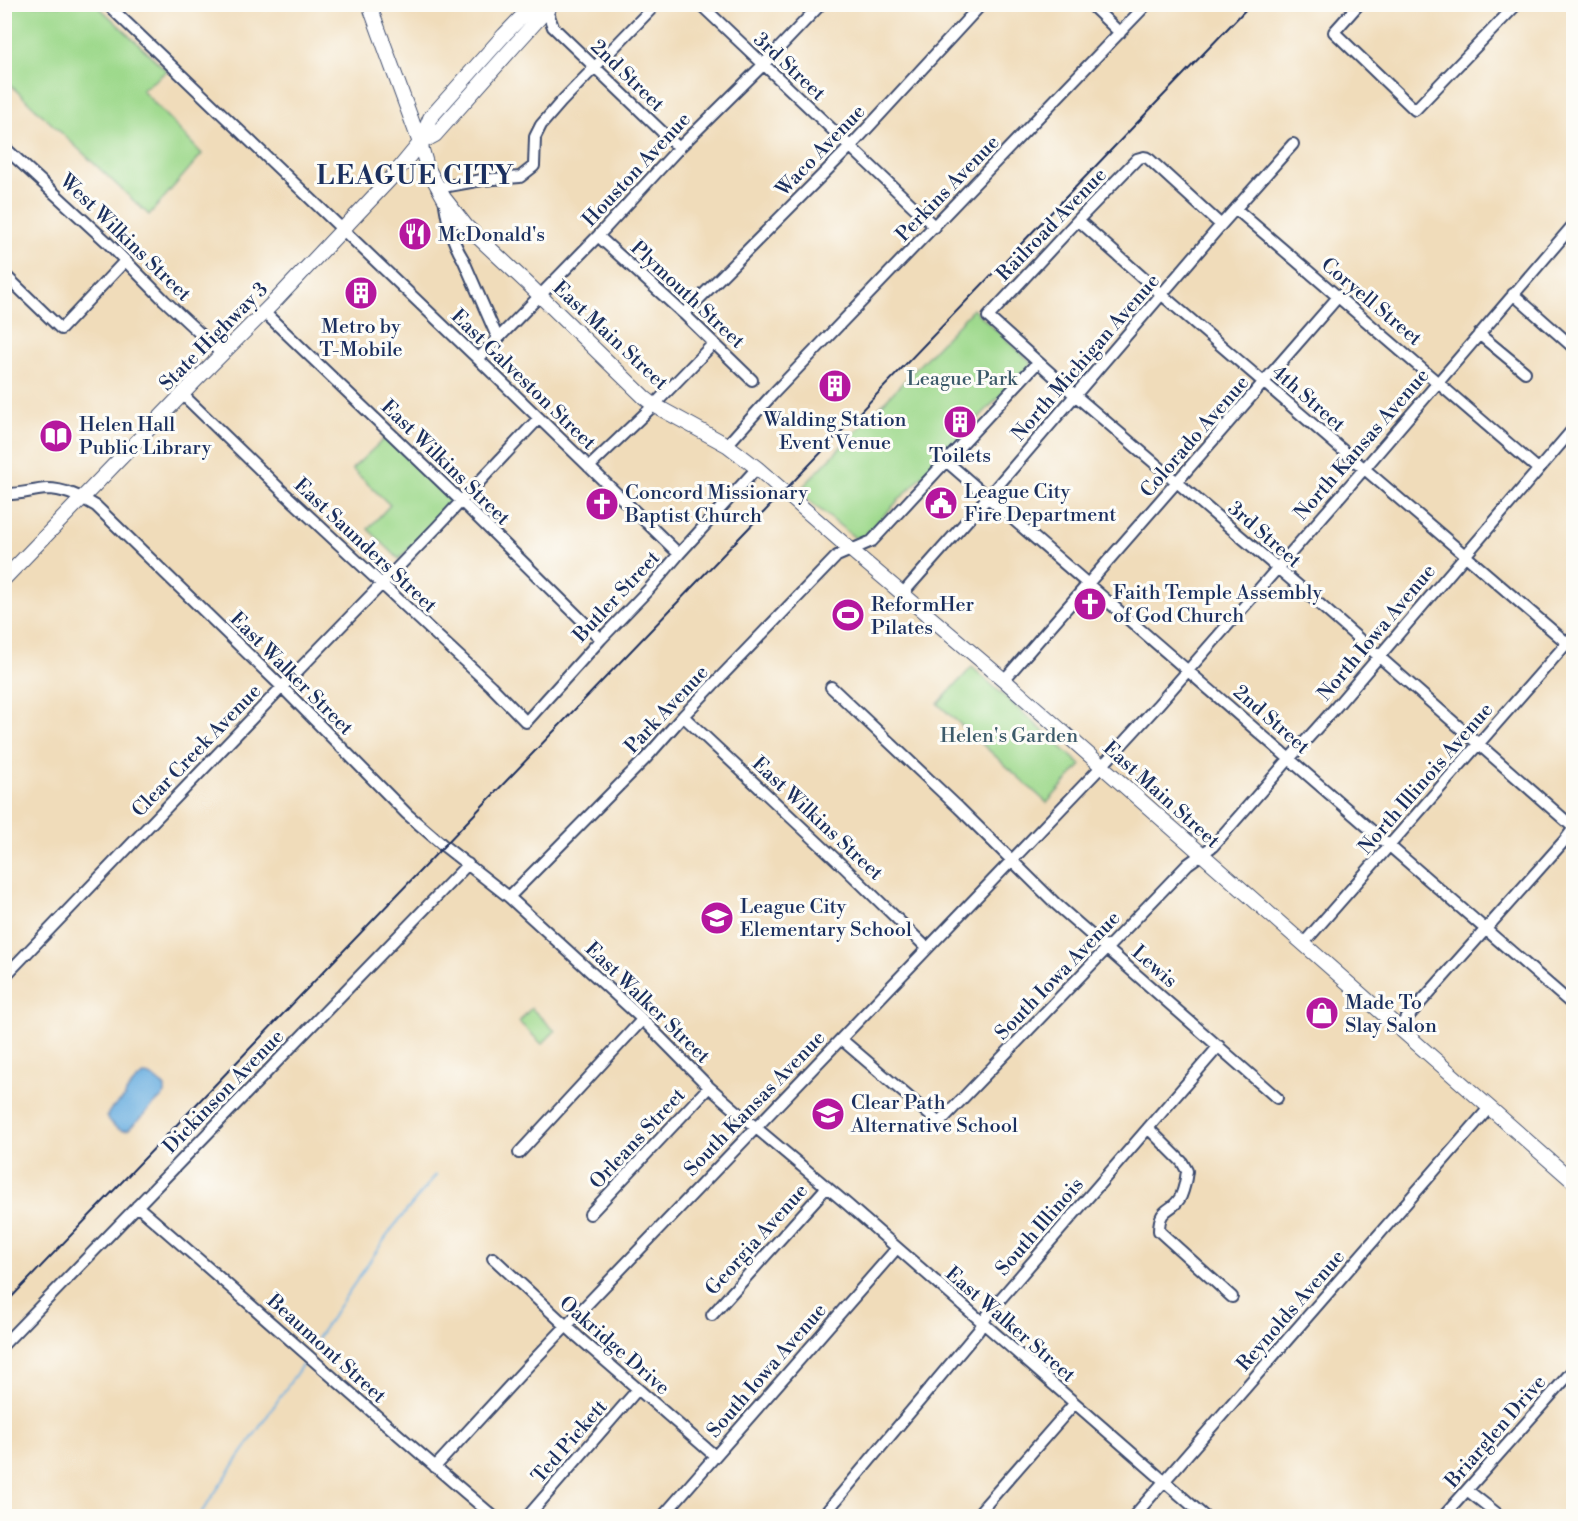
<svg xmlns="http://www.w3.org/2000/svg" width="1578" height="1521" viewBox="0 0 1578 1521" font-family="'Libre Bodoni',serif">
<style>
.green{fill:#9ed98c;stroke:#5c8475;stroke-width:1.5}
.water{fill:#6bafe0;stroke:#436f9f;stroke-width:1.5}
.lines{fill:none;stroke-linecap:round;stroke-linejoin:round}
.stream{stroke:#6bafe0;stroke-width:2}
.minor-casing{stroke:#3b496c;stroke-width:14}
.major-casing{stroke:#3b496c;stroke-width:16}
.minor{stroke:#fff;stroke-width:10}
.major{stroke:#fff;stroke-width:14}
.rail{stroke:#1b2f5e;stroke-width:2}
.labels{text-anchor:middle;stroke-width:6;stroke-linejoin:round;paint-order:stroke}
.street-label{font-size:20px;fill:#1b2f5e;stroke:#fdfcf7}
.poi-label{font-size:20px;fill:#1b2f5e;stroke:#fdfcf7;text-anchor:start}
.park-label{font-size:20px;fill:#3c5a6a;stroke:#fdfcf7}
.district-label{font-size:26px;font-weight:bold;letter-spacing:1.5px;fill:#1b2f5e;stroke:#fdfcf7}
</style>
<rect width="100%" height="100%" fill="#fdfcf7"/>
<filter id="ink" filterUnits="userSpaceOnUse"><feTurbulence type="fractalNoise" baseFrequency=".0167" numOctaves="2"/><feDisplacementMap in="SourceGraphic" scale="12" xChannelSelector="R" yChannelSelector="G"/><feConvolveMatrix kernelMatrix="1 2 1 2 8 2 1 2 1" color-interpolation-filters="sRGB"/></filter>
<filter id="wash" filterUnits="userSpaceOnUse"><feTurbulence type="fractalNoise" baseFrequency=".008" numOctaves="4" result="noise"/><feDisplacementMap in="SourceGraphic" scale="24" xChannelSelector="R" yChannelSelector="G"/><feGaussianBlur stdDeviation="1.35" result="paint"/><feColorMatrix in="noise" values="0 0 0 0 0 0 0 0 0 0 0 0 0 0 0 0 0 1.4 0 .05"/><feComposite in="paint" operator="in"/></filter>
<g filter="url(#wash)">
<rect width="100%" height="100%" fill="#f0dcba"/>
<path class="green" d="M4 5H97L167 71 142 90 202 154 149 215 5 80Z
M973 309 1032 363 859 541 798 492Z
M386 437 452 503 399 559 368 529 390 505 352 469Z
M972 667 1081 765 1047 803 938 704Z
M531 1008 555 1031 542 1044 519 1022Z"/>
<path class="water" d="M144 1075C153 1075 160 1082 165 1088V1094L129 1129C119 1134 112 1124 107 1117 109 1107 117 1106 124 1098 125 1097 125 1095 126 1093 130 1087 136 1079 144 1075Z"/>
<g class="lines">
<path class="stream" d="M314 1343 391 1230 436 1175
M199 1516 302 1365"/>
</g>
</g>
<g filter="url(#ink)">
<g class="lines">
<g class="minor-casing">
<path id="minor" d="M107 4 478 359 679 554
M518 4 525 14
M700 4 935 227
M1090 4 1120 33
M1359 4 1334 32 1415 110 1517 4
M1571 4 1574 6
M545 12 549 16 553 27 679 148
M4 147 106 241 164 300 222 354
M437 188 482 180 520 177 534 166 535 137 541 125 561 102 656 4
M444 198C447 219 451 240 463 259L498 339
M1236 209 1538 469
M1078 220 1168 300 1574 649
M1221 225 1149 159C1145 156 1142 157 1137 159L1078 220 988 317 1076 396 1301 588 1574 828
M598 236 684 314 752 380
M4 274 61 329 125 261
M1513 294 1574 348
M264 312 461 501 601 639
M684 314 850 147 978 8
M1479 334 1525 372
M478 359 598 236 679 148 763 65 821 4
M182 394 282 491 491 686 526 722 601 639 650 588 679 554 757 468
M727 445 772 395 1147 4
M946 461 1574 1006
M589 467 654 405 714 343
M4 494C19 495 32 490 47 489 65 489 81 497 96 506L282 687 407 814 444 846 509 897 640 1017 709 1087 755 1127 847 1204 1204 1516
M903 593 988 497 1221 225 1293 144
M1004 680 1338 297
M831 687 959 808 1057 905 1277 1098
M683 716 844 867 927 948
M509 897 646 758 683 716 837 556 872 541 1038 362
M1303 944 1574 635
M4 977 282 687 437 527 539 418
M1398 1028 1565 840 1574 828
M841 1039 939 1123 1188 864 1213 846 1290 758 1336 707 1574 428
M1148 1128 1182 1162 1187 1171C1186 1179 1184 1189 1181 1196 1173 1213 1159 1205 1159 1231L1232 1297
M519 1153 642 1020
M137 1206C257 1309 373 1415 493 1516
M590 1214 709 1087
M493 1258 578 1337 715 1456
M712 1315 827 1187
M4 1344 468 864
M435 1467 528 1366 1102 766 1157 706 1364 469 1574 224
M1467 1490 1500 1516
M528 1516 638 1389
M663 1516 897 1248
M823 1516 978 1331 990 1311 1219 1046
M976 1516 1074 1404
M1134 1516 1489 1108
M1444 1516 1574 1369"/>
</g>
<g class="major-casing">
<path id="major" d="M369 4 420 143 427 167 444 198 466 226 529 285 645 398 654 405 727 445 757 468 851 550 1004 680 1574 1182
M420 143 435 135 514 46 552 4
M4 579 197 379 278 298 392 177 420 143 430 118 504 35 534 4"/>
</g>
<use href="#minor" class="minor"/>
<use href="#major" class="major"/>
<path class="rail" d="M4 1305 1251 4"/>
</g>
</g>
<defs>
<g id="restaurant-disc" transform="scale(1.725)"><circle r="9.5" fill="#b5179e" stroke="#fdfcf7"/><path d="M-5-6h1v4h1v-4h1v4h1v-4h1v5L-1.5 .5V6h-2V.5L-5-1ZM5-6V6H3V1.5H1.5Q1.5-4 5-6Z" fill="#fff"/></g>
<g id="building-disc" transform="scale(1.725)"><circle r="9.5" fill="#b5179e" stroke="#fdfcf7"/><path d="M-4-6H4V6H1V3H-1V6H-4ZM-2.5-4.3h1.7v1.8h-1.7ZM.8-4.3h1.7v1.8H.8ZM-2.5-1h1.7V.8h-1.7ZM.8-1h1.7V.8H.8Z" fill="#fff"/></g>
<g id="library-disc" transform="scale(1.725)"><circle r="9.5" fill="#b5179e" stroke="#fdfcf7"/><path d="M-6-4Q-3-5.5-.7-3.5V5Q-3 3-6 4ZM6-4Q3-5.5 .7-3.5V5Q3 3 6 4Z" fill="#fff"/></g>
<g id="civic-disc" transform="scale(1.725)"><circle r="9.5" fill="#b5179e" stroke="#fdfcf7"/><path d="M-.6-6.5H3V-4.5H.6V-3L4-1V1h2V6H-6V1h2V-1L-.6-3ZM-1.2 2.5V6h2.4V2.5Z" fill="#fff"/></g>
<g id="church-disc" transform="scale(1.725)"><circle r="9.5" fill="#b5179e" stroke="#fdfcf7"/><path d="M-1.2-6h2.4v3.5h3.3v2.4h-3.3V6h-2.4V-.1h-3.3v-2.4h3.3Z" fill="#fff"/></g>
<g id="stadium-disc" transform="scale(1.725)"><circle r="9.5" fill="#b5179e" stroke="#fdfcf7"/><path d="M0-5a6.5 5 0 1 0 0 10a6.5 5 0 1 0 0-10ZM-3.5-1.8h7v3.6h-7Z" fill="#fff"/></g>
<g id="school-disc" transform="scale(1.725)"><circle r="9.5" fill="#b5179e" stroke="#fdfcf7"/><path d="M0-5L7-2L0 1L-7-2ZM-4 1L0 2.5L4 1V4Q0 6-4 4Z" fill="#fff"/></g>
<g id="shop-disc" transform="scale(1.725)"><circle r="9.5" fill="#b5179e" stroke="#fdfcf7"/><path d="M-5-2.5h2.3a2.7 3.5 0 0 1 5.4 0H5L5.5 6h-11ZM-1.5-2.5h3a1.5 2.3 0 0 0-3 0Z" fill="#fff"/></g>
</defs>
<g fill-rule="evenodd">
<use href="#restaurant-disc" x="415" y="234"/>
<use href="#building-disc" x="361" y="293"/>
<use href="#building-disc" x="835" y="386"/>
<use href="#building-disc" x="960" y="422"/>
<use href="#library-disc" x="56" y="436"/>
<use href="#civic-disc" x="941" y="503"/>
<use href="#church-disc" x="602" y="504"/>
<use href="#church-disc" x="1090" y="604"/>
<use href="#stadium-disc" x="848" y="615"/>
<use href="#school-disc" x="717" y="918"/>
<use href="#shop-disc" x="1322" y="1013"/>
<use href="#school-disc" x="828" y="1114"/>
</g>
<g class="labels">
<g class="street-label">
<text transform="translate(790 66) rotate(43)" y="7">3rd Street</text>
<text transform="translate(628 75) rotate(44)" y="7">2nd Street</text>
<text transform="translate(820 150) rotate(-46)" y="7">Waco Avenue</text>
<text transform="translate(636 169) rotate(-47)" y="7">Houston Avenue</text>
<text transform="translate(947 188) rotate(-46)" y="7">Perkins Avenue</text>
<text transform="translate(1051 224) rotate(-46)" y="7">Railroad Avenue</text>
<text transform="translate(126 237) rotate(44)" y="7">West Wilkins Street</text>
<text transform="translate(688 294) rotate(43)" y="7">Plymouth Street</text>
<text transform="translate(1372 301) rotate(40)" y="7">Coryell Street</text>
<text transform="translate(611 335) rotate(43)" y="7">East Main Street</text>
<text transform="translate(213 336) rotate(-45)" y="7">State Highway 3</text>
<text transform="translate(1085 357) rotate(-49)" y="7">North Michigan Avenue</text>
<text transform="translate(524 379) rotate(44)" y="7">East Galveston Street</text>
<text transform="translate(1309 398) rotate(41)" y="7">4th Street</text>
<text transform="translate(1194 436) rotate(-49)" y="7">Colorado Avenue</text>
<text transform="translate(1361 444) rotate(-49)" y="7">North Kansas Avenue</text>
<text transform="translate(446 462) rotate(44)" y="7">East Wilkins Street</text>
<text transform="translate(1265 534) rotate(41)" y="7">3rd Street</text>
<text transform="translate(366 545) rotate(43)" y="7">East Saunders Street</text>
<text transform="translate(616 596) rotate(-47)" y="7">Butler Street</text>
<text transform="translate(1376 632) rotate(-50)" y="7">North Iowa Avenue</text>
<text transform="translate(292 673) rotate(45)" y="7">East Walker Street</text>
<text transform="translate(666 709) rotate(-47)" y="7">Park Avenue</text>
<text transform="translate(1272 719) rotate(41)" y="7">2nd Street</text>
<text transform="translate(196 750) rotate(-46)" y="7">Clear Creek Avenue</text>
<text transform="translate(1425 778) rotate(-49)" y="7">North Illinois Avenue</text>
<text transform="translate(1162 794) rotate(42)" y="7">East Main Street</text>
<text transform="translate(818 818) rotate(43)" y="7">East Wilkins Street</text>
<text transform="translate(1155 966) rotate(41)" y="7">Lewis</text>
<text transform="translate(1057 975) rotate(-46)" y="7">South Iowa Avenue</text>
<text transform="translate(648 1002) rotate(44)" y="7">East Walker Street</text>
<text transform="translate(223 1091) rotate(-46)" y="7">Dickinson Avenue</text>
<text transform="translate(754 1103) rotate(-46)" y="7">South Kansas Avenue</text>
<text transform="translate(637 1138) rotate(-47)" y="7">Orleans Street</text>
<text transform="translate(1039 1226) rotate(-49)" y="7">South Illinois</text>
<text transform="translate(756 1239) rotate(-48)" y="7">Georgia Avenue</text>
<text transform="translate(1290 1310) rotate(-49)" y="7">Reynolds Avenue</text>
<text transform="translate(1011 1324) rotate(41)" y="7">East Walker Street</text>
<text transform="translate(615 1345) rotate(41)" y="7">Oakridge Drive</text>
<text transform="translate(327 1348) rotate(42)" y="7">Beaumont Street</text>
<text transform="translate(766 1370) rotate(-49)" y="7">South Iowa Avenue</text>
<text transform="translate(1495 1431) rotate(-49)" y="7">Briarglen Drive</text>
<text transform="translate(569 1441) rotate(-49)" y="7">Ted Pickett</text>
</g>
<g class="poi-label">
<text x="438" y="241">McDonald's</text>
<text x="361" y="333" text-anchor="middle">Metro by<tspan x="361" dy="23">T-Mobile</tspan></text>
<text x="835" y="426" text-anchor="middle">Walding Station<tspan x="835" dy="23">Event Venue</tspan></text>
<text x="79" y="431">Helen Hall<tspan x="79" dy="23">Public Library</tspan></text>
<text x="960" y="462" text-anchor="middle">Toilets</text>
<text x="964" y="498">League City<tspan x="964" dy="23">Fire Department</tspan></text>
<text x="625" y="499">Concord Missionary<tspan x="625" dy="23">Baptist Church</tspan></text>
<text x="1113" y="599">Faith Temple Assembly<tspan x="1113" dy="23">of God Church</tspan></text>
<text x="871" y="611">ReformHer<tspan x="871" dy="23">Pilates</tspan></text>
<text x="740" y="913">League City<tspan x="740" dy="23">Elementary School</tspan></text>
<text x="1345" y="1009">Made To<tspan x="1345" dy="23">Slay Salon</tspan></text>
<text x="851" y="1109">Clear Path<tspan x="851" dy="23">Alternative School</tspan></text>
</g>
<g class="park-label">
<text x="962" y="385">League Park</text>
<text x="1009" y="742">Helen's Garden</text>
</g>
<g class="district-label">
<text x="416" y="184">LEAGUE CITY</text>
</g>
</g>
<rect width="1578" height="1521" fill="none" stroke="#fdfcf7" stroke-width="24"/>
</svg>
